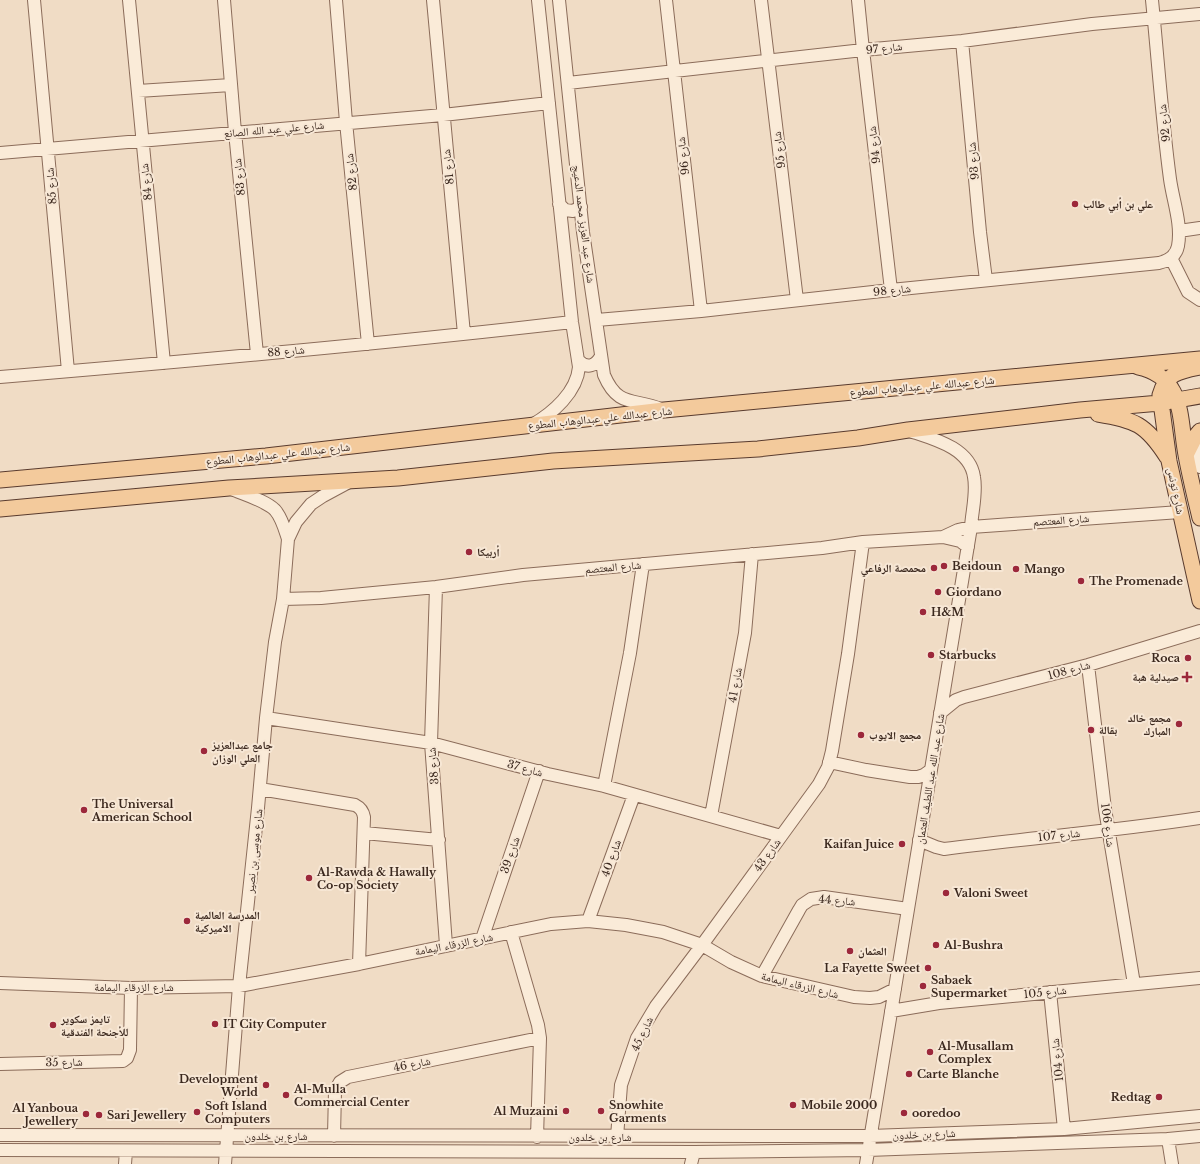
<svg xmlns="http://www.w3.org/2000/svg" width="1200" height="1164" viewBox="0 0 1200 1164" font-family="'Libre Baskerville','Noto Naskh Arabic',serif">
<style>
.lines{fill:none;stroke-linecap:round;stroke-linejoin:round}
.minor-casing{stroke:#8b6c5a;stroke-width:14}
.major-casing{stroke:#593b2e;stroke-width:17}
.minor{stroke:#faebd8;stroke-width:12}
.major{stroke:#f3ca9c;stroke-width:15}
.poi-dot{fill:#9c283b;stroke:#f7e7d5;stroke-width:1.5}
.labels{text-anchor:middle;stroke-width:4;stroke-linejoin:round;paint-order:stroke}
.street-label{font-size:11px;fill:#3b281e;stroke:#f7e7d5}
.poi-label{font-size:11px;font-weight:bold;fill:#3b281e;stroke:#f7e7d5;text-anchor:start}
</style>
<rect width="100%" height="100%" fill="#f0dcc5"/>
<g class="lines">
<g class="minor-casing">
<path id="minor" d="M34 0 68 371
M129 0 164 363
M224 0 235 132 257 354
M336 0 346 122 368 344
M433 0 464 334
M559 0 583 232 604 375C618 408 634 398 661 409
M666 0 701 311
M761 0 797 300
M858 0 863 50 891 290
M962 41 980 232 986 280
M568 83 863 50 962 41 1092 24 1200 14
M138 91 231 85
M0 153 443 115 549 103
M559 204 565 210 573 211 581 207
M1179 231 1200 228
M1171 258 1188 292 1200 300
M597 320 701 311 891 290 1159 263C1168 261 1176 256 1178 246 1182 224 1173 201 1170 179 1162 120 1158 60 1152 0
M579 361C587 369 596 366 601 356
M0 377C191 361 382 344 572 322
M532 425C553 413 577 392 579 367L572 322 538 0
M1200 437 1197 451 1200 467
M229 488C242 494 265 500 275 510 282 518 285 530 288 539
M943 537 958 530 971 527 1180 512
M436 587 431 743 446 945
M283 599 321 598 436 587 523 575 822 548 863 542 943 537 960 541 968 547
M1088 665 1105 809 1134 984
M940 713 956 700 964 697 1088 665 1200 631
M266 718 431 743 548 774 604 786 781 836
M829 762 866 770 910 777H918L924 775 931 770
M604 786 630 653 643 564
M260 789 355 805C361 808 363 811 364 817L359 964
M711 816 745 633 752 554
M364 833 439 840
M919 840 936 847 944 849C1030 838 1115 831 1200 818
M588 921 634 795
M511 932 538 1025 540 1038 537 1137
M482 939 539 771
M762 976 799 910 802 905 811 899 824 897 908 909
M0 983 131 988 239 986 359 964 551 924 588 921 626 925 663 932 702 945 731 962 762 976 854 997 870 998 879 997 895 989
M1050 992 1064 1129
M891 1011 939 1003 1200 978
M0 1064 123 1061 127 1058 130 1050 131 988
M0 1135 870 1136 1064 1129 1200 1116
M334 1136 335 1091 340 1082 348 1077 540 1038
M617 1137 621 1085 637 1038 656 1006 702 945 819 784 828 767 832 751 848 654 863 542
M1168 1139 1172 1164
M0 1150 694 1152 868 1150 1168 1139 1200 1136
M125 1164 126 1151
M225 1164 239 986 258 808 266 718 275 642 283 599 288 539 296 522 311 504 323 496 349 482
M691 1164 694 1152
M866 1164 971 527C972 511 977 493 974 477 970 448 934 439 910 431"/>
</g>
<g class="major-casing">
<path id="major" d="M1138 367C1185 377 1179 418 1186 455 1190 477 1195 497 1200 518
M1200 367C1180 371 1166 373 1160 395L1169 461 1200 601
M1098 414C1135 420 1146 424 1167 457
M1186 455 1195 437 1200 431
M0 480 266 456 664 410 1200 359
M0 509 229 488 398 478 553 461 758 449 858 438 908 430 1080 410 1160 403 1200 396"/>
</g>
<use href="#minor" class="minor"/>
<use href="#major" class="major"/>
</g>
<g class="poi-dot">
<circle cx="1075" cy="204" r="4"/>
<circle cx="469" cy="552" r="4"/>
<circle cx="944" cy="566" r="4"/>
<circle cx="934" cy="568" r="4"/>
<circle cx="1016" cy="569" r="4"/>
<circle cx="1081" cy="581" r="4"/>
<circle cx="938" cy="592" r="4"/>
<circle cx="923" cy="612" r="4"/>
<circle cx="931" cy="655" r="4"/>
<circle cx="1188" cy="658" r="4"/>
<path d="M1185 671h4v4h4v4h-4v4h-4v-4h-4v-4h4z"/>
<circle cx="1179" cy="724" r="4"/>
<circle cx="1091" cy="730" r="4"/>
<circle cx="861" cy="735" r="4"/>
<circle cx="204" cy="751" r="4"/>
<circle cx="84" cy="810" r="4"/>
<circle cx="902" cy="844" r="4"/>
<circle cx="309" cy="878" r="4"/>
<circle cx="946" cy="893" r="4"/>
<circle cx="187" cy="921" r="4"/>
<circle cx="936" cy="945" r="4"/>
<circle cx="850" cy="951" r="4"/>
<circle cx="928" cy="968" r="4"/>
<circle cx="923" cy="986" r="4"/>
<circle cx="215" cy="1024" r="4"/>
<circle cx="53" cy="1025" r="4"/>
<circle cx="930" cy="1052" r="4"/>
<circle cx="909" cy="1074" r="4"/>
<circle cx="266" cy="1085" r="4"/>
<circle cx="286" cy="1095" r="4"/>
<circle cx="1159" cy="1097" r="4"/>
<circle cx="793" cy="1105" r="4"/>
<circle cx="566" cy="1111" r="4"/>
<circle cx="601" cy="1111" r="4"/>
<circle cx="197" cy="1112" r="4"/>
<circle cx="904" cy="1113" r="4"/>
<circle cx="86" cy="1114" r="4"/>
<circle cx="99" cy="1115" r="4"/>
</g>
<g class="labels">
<g class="street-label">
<text transform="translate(884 48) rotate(-6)" y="4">شارع 97</text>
<text transform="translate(1164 123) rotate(-96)" y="4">شارع 92</text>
<text transform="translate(274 129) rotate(-5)" y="4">شارع علي عبد الله الصانع</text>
<text transform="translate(874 145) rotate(-97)" y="4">شارع 94</text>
<text transform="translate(779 150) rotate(-97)" y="4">شارع 95</text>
<text transform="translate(683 156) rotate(-97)" y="4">شارع 96</text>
<text transform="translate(973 161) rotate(-95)" y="4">شارع 93</text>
<text transform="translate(448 167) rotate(-96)" y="4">شارع 81</text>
<text transform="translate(351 172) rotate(-96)" y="4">شارع 82</text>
<text transform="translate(239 177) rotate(-96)" y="4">شارع 83</text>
<text transform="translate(146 182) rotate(-96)" y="4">شارع 84</text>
<text transform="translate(51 186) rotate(-95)" y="4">شارع 85</text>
<text transform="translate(584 224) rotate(83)" y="4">شارع عبد العزيز محمد الدعيج</text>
<text transform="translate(892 290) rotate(-6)" y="4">شارع 98</text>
<text transform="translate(286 351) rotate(-5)" y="4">شارع 88</text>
<text transform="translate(922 386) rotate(-5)" y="4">شارع عبدالله علي عبدالوهاب المطوع</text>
<text transform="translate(600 418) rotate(-6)" y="4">شارع عبدالله علي عبدالوهاب المطوع</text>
<text transform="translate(278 454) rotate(-6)" y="4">شارع عبدالله علي عبدالوهاب المطوع</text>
<text transform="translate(1176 491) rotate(78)" y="4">شارع تونس</text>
<text transform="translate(1061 520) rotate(-4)" y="4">شارع المعتصم</text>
<text transform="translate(613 567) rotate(-5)" y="4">شارع المعتصم</text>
<text transform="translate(1069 670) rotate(-15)" y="4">شارع 108</text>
<text transform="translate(735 685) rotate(-80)" y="4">شارع 41</text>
<text transform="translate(433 766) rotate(-95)" y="4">شارع 38</text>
<text transform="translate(525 768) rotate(15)" y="4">شارع 37</text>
<text transform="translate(930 779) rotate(-81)" y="4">شارع عبد الله عبد اللطيف العثمان</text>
<text transform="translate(1108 825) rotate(82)" y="4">شارع 106</text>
<text transform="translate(1059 835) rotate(-6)" y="4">شارع 107</text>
<text transform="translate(254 851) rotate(-84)" y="4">شارع موسى بن نصير</text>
<text transform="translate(510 855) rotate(-71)" y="4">شارع 39</text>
<text transform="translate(767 855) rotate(-54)" y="4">شارع 43</text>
<text transform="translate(611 858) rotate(-70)" y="4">شارع 40</text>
<text transform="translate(837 900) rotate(5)" y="4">شارع 44</text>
<text transform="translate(454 944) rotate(-11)" y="4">شارع الزرقاء اليمامة</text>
<text transform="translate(800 985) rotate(14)" y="4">شارع الزرقاء اليمامة</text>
<text x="134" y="991">شارع الزرقاء اليمامة</text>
<text transform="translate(1045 992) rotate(-6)" y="4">شارع 105</text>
<text transform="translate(642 1034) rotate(-65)" y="4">شارع 45</text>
<text transform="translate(1057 1060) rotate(-96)" y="4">شارع 104</text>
<text transform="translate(64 1062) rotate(-1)" y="4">شارع 35</text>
<text transform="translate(412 1064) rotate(-11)" y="4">شارع 46</text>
<text transform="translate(924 1134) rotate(-2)" y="4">شارع بن خلدون</text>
<text x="276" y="1140">شارع بن خلدون</text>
<text x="600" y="1141">شارع بن خلدون</text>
</g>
<g class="poi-label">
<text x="1083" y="208">علي بن أبي طالب</text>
<text x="477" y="556">أربيكا</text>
<text x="952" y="570">Beidoun</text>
<text x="926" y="572" text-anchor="end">محمصة الرفاعي</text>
<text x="1024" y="573">Mango</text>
<text x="1089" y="585">The Promenade</text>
<text x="946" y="596">Giordano</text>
<text x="931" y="616">H&amp;M</text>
<text x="939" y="659">Starbucks</text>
<text x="1180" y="662" text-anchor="end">Roca</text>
<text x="1179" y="681" text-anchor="end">صيدلية هبة</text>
<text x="1171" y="722" text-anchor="end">مجمع خالد<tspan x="1171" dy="13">المبارك</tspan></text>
<text x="1099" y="734">بقالة</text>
<text x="869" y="739">مجمع الايوب</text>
<text x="212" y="749">جامع عبدالعزيز<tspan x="212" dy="13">العلي الوزان</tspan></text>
<text x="92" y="808">The Universal<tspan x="92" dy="13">American School</tspan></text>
<text x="894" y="848" text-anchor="end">Kaifan Juice</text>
<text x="317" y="876">Al-Rawda &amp; Hawally<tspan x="317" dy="13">Co-op Society</tspan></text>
<text x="954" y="897">Valoni Sweet</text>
<text x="195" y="919">المدرسة العالمية<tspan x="195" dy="13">الاميركية</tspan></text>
<text x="944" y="949">Al-Bushra</text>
<text x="858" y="955">العثمان</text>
<text x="920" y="972" text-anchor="end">La Fayette Sweet</text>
<text x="931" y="984">Sabaek<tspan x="931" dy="13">Supermarket</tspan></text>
<text x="61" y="1023">تايمز سكوير<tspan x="61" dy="13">للأجنحة الفندقية</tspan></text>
<text x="223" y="1028">IT City Computer</text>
<text x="938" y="1050">Al-Musallam<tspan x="938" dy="13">Complex</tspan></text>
<text x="917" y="1078">Carte Blanche</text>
<text x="258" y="1083" text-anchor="end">Development<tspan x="258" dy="13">World</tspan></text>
<text x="294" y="1093">Al-Mulla<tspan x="294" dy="13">Commercial Center</tspan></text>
<text x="1151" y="1101" text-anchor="end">Redtag</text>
<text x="609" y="1109">Snowhite<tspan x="609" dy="13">Garments</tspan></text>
<text x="801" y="1109">Mobile 2000</text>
<text x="205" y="1110">Soft Island<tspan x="205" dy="13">Computers</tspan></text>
<text x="78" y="1112" text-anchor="end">Al Yanboua<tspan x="78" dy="13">Jewellery</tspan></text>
<text x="558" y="1115" text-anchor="end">Al Muzaini</text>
<text x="912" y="1117">ooredoo</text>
<text x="107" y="1119">Sari Jewellery</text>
</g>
</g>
</svg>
